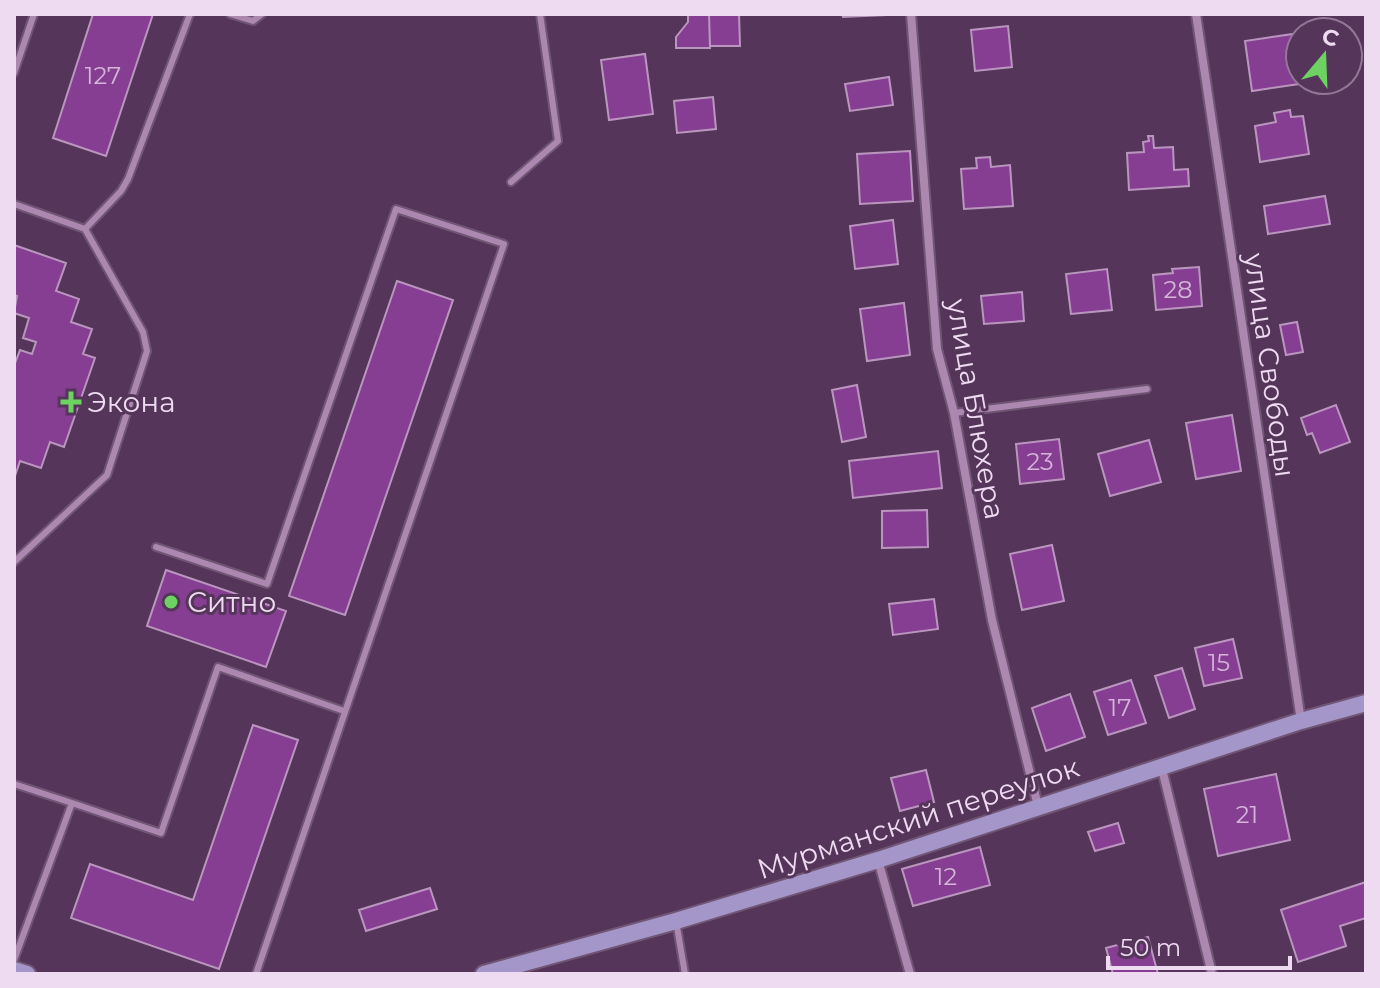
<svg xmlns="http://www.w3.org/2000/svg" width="1380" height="988" viewBox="0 0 1380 988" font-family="Montserrat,sans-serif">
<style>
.building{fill:#853e91;stroke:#ba96bf;stroke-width:2}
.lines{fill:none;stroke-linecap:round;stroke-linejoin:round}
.lane-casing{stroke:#705574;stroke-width:10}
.street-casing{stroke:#705574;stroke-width:12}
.secondary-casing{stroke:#705574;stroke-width:20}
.lane{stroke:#ac88b1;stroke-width:6}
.street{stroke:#ac88b1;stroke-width:8}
.secondary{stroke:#a496c8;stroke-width:16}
.poi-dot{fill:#6cd362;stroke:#55365a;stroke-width:3}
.labels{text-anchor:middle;stroke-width:6;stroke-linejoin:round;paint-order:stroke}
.number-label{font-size:24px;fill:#d4b4d9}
.street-label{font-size:28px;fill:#eedbf1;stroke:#55365a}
.poi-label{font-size:28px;fill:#eedbf1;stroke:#55365a;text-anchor:start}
</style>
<rect width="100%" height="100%" fill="#55365a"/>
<path class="building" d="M93 14H153L106 156 53 138Z
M688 14H709L710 48H676V37L688 22Z
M709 14H739L740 46H710Z
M842 14H886V15L843 17Z
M1008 26 1012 67 975 71 971 30Z
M1342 27 1343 32H1308Z
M1300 33V80H1327L1252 91 1245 41Z
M645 54 653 114 609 120 601 60Z
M889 77 893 105 850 111 845 84Z
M713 97 716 129 677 133 674 101Z
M1290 110 1291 117 1303 116 1309 154 1260 162 1255 126 1276 122 1274 113Z
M1148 136H1153L1154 148 1173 147 1174 170 1188 169 1189 186 1129 190 1127 153 1144 152 1143 142 1149 141Z
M910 151 913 201 860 204 857 154Z
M990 157 991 167 1010 165 1013 206 964 209 961 169 977 168 976 158Z
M1325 196 1330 224 1268 234 1264 206Z
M893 220 898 264 855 269 850 226Z
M14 245 66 263 56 291 79 299 71 322 92 329 83 354 95 358 64 447 50 442 41 468 20 461 14 479V366L20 350 32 354 36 342 23 338 29 318 14 313 17 296 14 295Z
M1199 267 1202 306 1156 310 1153 275 1173 273 1172 269Z
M1107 269 1112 310 1071 314 1066 274Z
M397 281 453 300 345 615 289 596Z
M1022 292 1024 321 984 324 981 296Z
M904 303 910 355 867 361 860 309Z
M1297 322 1303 352 1286 355 1280 325Z
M857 385 866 437 842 442 832 390Z
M1336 405 1350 442 1320 453 1312 433 1307 435 1301 418Z
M1232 415 1241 471 1196 479 1186 423Z
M1059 439 1064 479 1020 484 1016 444Z
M1149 440 1161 482 1110 496 1098 454Z
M938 451 942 488 853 498 849 461Z
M927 510 928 547 882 548V511Z
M1052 545 1064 601 1022 610 1010 554Z
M166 570 286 611 266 667 147 626Z
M934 599 938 629 893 635 889 604Z
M1233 639 1242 678 1204 686 1195 648Z
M1182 668 1195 709 1169 718 1155 676Z
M1131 680 1146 723 1108 735 1094 692Z
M1070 694 1085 737 1046 751 1032 708Z
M253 725 298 740 219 969 71 918 90 864 193 900Z
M926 770 934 802 900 811 891 778Z
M1276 774 1290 840 1218 856 1204 789Z
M1118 823 1124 843 1095 851 1088 832Z
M980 847 990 885 913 906 902 869Z
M1366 882V918L1340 926 1346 946 1298 962 1281 910Z
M430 888 437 909 366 931 359 910Z
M1148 937 1158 974H1113L1106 948Z"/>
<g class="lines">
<g class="lane-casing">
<path id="lane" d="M230 14 253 21 262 14
M14 73 34 14
M511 182 558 141 540 14
M14 204 85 229 121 191 128 179 190 14
M954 413 1147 389
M156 547 267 584 396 209 504 244 256 974
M14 562 107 475 147 351 143 332 85 229
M14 784 72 803
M676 921 685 974
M14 960 72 803 161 833 218 667 344 711"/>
</g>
<g class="street-casing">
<path id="street" d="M911 14 937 349 954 413 992 620 1038 806
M1196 14 1301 721
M1162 769 1212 974
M878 860 910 974"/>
</g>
<g class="secondary-casing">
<path id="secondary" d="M14 970 27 974
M484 974 676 921 878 860 1301 721 1366 703"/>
</g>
<use href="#lane" class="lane"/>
<use href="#street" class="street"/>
<use href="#secondary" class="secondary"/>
</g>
<g class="poi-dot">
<path d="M67 390h8v8h8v8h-8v8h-8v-8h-8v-8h8z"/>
<circle cx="171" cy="602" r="8"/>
</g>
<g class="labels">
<g class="number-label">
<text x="103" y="84">127</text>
<text x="1178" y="298">28</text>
<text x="1040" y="470">23</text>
<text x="1219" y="671">15</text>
<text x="1120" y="716">17</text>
<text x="1247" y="823">21</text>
<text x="946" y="885">12</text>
</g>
<g class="street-label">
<text transform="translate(1270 365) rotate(82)" y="10">улица Свободы</text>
<text transform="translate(976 409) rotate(80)" y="10">улица Блюхера</text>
<text transform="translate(918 818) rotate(-18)" y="10">Мурманский переулок</text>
</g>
<g class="poi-label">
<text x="87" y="412">Экона</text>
<text x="187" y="612">Ситно</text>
</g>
</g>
<rect width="1380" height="988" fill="none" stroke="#eedbf1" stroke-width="32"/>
<g transform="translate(1324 56) rotate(19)"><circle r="38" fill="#55365a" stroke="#927896" stroke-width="2"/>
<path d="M0-6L14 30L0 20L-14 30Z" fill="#6cd362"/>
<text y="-12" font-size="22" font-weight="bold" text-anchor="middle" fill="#eedbf1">С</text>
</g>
<path d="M1108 956v12h182v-12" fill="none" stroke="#eedbf1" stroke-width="4"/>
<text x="1120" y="956" font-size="24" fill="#eedbf1" stroke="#55365a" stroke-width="6" paint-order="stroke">50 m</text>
</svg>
